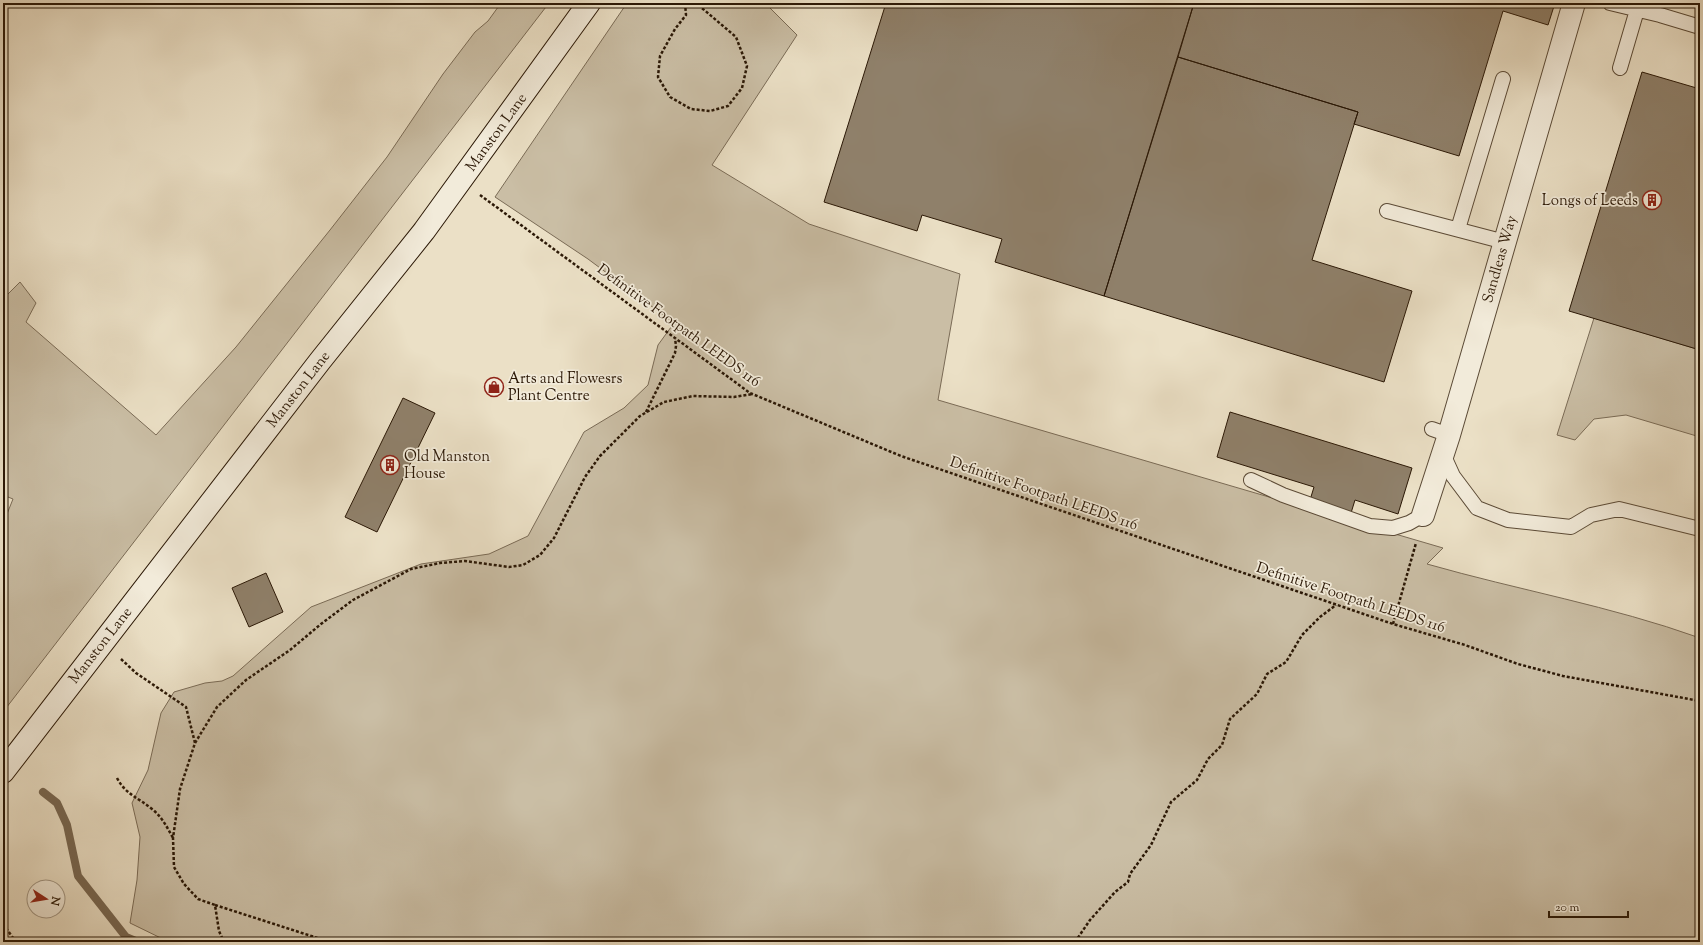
<svg xmlns="http://www.w3.org/2000/svg" width="1703" height="945" viewBox="0 0 1703 945" font-family="'Sorts Mill Goudy',serif">
<style>
.green{fill:#cabea5;stroke:#7a6b56}
.lines{fill:none;stroke-linecap:round;stroke-linejoin:round}
.stream{stroke:#776752;stroke-width:8}
.building{fill:#8f806a;stroke:#2b1806}
.lane-casing{stroke:#5b4a36;stroke-width:16}
.street-casing{stroke:#5b4a36;stroke-width:24}
.secondary-casing{stroke:#2b1806;stroke-width:24}
.path{stroke:#2b1806;stroke-width:2.5;stroke-dasharray:3 2;stroke-linecap:butt}
.lane{stroke:#f2ebda;stroke-width:14}
.street{stroke:#f2ebda;stroke-width:22}
.secondary{stroke:#f2ebda;stroke-width:22}
.labels{text-anchor:middle;stroke-width:3.5;stroke-linejoin:round;paint-order:stroke}
.street-label{font-size:15px;fill:#2b1806;stroke:#f2ebda}
.poi-label{font-size:15px;fill:#2b1806;stroke:#f2ebda;text-anchor:start}
</style>
<rect width="100%" height="100%" fill="#ebe0c6"/>
<filter id="stains"><feTurbulence type="fractalNoise" baseFrequency=".005" numOctaves="4"/><feColorMatrix values="0 0 0 0 .2 0 0 0 0 .09 0 0 0 0 .02 0 0 0 .5 -.17"/></filter>
<radialGradient id="worn" r=".72"><stop offset=".6" stop-color="#630" stop-opacity="0"/><stop offset="1" stop-color="#630" stop-opacity=".3"/></radialGradient>
<path class="green" d="M501 3H549L3 712V524L13 499 3 495V299L20 282 36 303 26 322 156 435 236 347 330 230 387 157 443 74 475 32 488 21Z
M627 3H765L797 35 712 165 809 224 960 274 938 400 1443 548 1427 564C1518 590 1611 606 1700 638V942H169L130 923 137 880 140 837 132 803 148 770 161 713 174 692 205 683 222 681 233 676 311 607 421 564 489 554 528 536 584 432 624 408 648 385 658 345 674 323 588 259 495 197Z
M1594 318 1700 350V437L1626 415 1594 419 1575 440 1557 435Z"/>
<g class="lines">
<path class="stream" d="M43 792 57 803 67 825 78 876 126 937 138 942"/>
</g>
<path class="building" d="M886 3H1194L1104 296 995 262 1002 239 922 215 917 231 824 202Z
M1194 3H1555L1548 25 1503 11 1459 156 1354 124 1358 112 1178 57Z
M1178 57 1358 112 1312 260 1412 291 1384 382 1104 296Z
M1642 72 1700 89V350L1569 311Z
M403 398 435 413 377 532 345 517Z
M1230 412 1412 468 1398 514 1355 500 1351 513 1310 500 1314 487 1217 457Z
M266 573 283 612 249 627 232 588Z"/>
<g class="lines">
<g class="lane-casing">
<path id="lane" d="M1610 3 1660 15 1700 27
M1620 68 1637 10
M1387 211 1505 242
M1458 229 1503 79
M1432 429 1449 435
M1443 454 1453 476 1477 508 1508 520 1571 527 1591 515 1619 509 1700 529
M1251 480 1283 495 1370 526 1393 528 1409 523 1423 515"/>
</g>
<g class="street-casing">
<path id="street" d="M1423 515 1449 435 1574 3"/>
</g>
<g class="secondary-casing">
<path id="secondary" d="M3 772 320 361 424 231 589 3"/>
</g>
<path class="path" d="M685 3 686 15 675 29 660 56 658 77 670 97 691 109 710 111 728 106 742 88 747 66 736 37 696 3
M480 195 750 393 901 456 1393 624 1465 645 1518 664 1563 676 1700 701
M646 412 675 353 676 346 675 338
M1393 624 1416 543
M121 659 136 673 186 707 195 743 180 789 173 838 174 867 184 884 198 899 215 905 219 931 224 942
M195 743 217 707 246 680 290 650 321 624 353 600 411 569 440 563 465 561 509 567 523 565 540 555 554 538 585 477 600 456 640 416 664 402 693 396 734 397 753 394
M117 778C126 795 139 798 152 809 162 817 167 827 173 838
M215 905 330 942
M3 924 16 942
M1075 942 1090 920 1115 892 1128 882 1130 874 1151 845 1171 802 1197 780 1208 759 1222 745 1230 719 1257 694 1267 674 1286 662 1302 635 1320 617 1336 605"/>
<use href="#lane" class="lane"/>
<use href="#street" class="street"/>
<use href="#secondary" class="secondary"/>
</g>
<defs>
<g id="building-ring" transform="scale(1)"><circle r="9.5" fill="#f2ebda" stroke="#8f2418" stroke-width="1.5"/><path d="M-4-6H4V6H1V3H-1V6H-4ZM-2.5-4.3h1.7v1.8h-1.7ZM.8-4.3h1.7v1.8H.8ZM-2.5-1h1.7V.8h-1.7ZM.8-1h1.7V.8H.8Z" fill="#8f2418"/></g>
<g id="shop-ring" transform="scale(1)"><circle r="9.5" fill="#f2ebda" stroke="#8f2418" stroke-width="1.5"/><path d="M-5-2.5h2.3a2.7 3.5 0 0 1 5.4 0H5L5.5 6h-11ZM-1.5-2.5h3a1.5 2.3 0 0 0-3 0Z" fill="#8f2418"/></g>
</defs>
<g fill-rule="evenodd">
<use href="#building-ring" x="1652" y="200"/>
<use href="#shop-ring" x="494" y="387"/>
<use href="#building-ring" x="390" y="465"/>
</g>
<g class="labels">
<g class="street-label">
<text transform="translate(496 132) rotate(-54)" y="5">Manston Lane</text>
<text transform="translate(1499 259) rotate(-74)" y="5">Sandleas Way</text>
<text transform="translate(679 325) rotate(36)" y="5">Definitive Footpath LEEDS 116</text>
<text transform="translate(298 389) rotate(-52)" y="5">Manston Lane</text>
<text transform="translate(1044 493) rotate(19)" y="5">Definitive Footpath LEEDS 116</text>
<text transform="translate(1351 597) rotate(18)" y="5">Definitive Footpath LEEDS 116</text>
<text transform="translate(100 645) rotate(-52)" y="5">Manston Lane</text>
</g>
<g class="poi-label">
<text x="1638" y="205" text-anchor="end">Longs of Leeds</text>
<text x="508" y="383">Arts and Flowesrs<tspan x="508" dy="17">Plant Centre</tspan></text>
<text x="404" y="461">Old Manston<tspan x="404" dy="17">House</tspan></text>
</g>
</g>
<rect width="1703" height="945" fill="none" stroke="#ebe0c6" stroke-width="16"/>
<rect x="4" y="4" width="1695" height="937" fill="none" stroke="#2b1806" stroke-width="2"/>
<rect x="8" y="8" width="1687" height="929" fill="none" stroke="#2b1806"/>
<g transform="translate(46 899) rotate(102)"><circle r="19" fill="#f2ebda" stroke="#a29785"/>
<path d="M0-3L7 15L0 10L-7 15Z" fill="#8f2418"/>
<text y="-6" font-size="11" font-weight="bold" text-anchor="middle" fill="#2b1806">N</text>
</g>
<path d="M1549 911v6h79v-6" fill="none" stroke="#2b1806" stroke-width="2"/>
<text x="1555" y="911" font-size="12" fill="#2b1806" stroke="#f2ebda" stroke-width="3" paint-order="stroke">20 m</text>
<rect width="100%" height="100%" filter="url(#stains)"/>
<rect width="100%" height="100%" fill="url(#worn)"/>
</svg>
